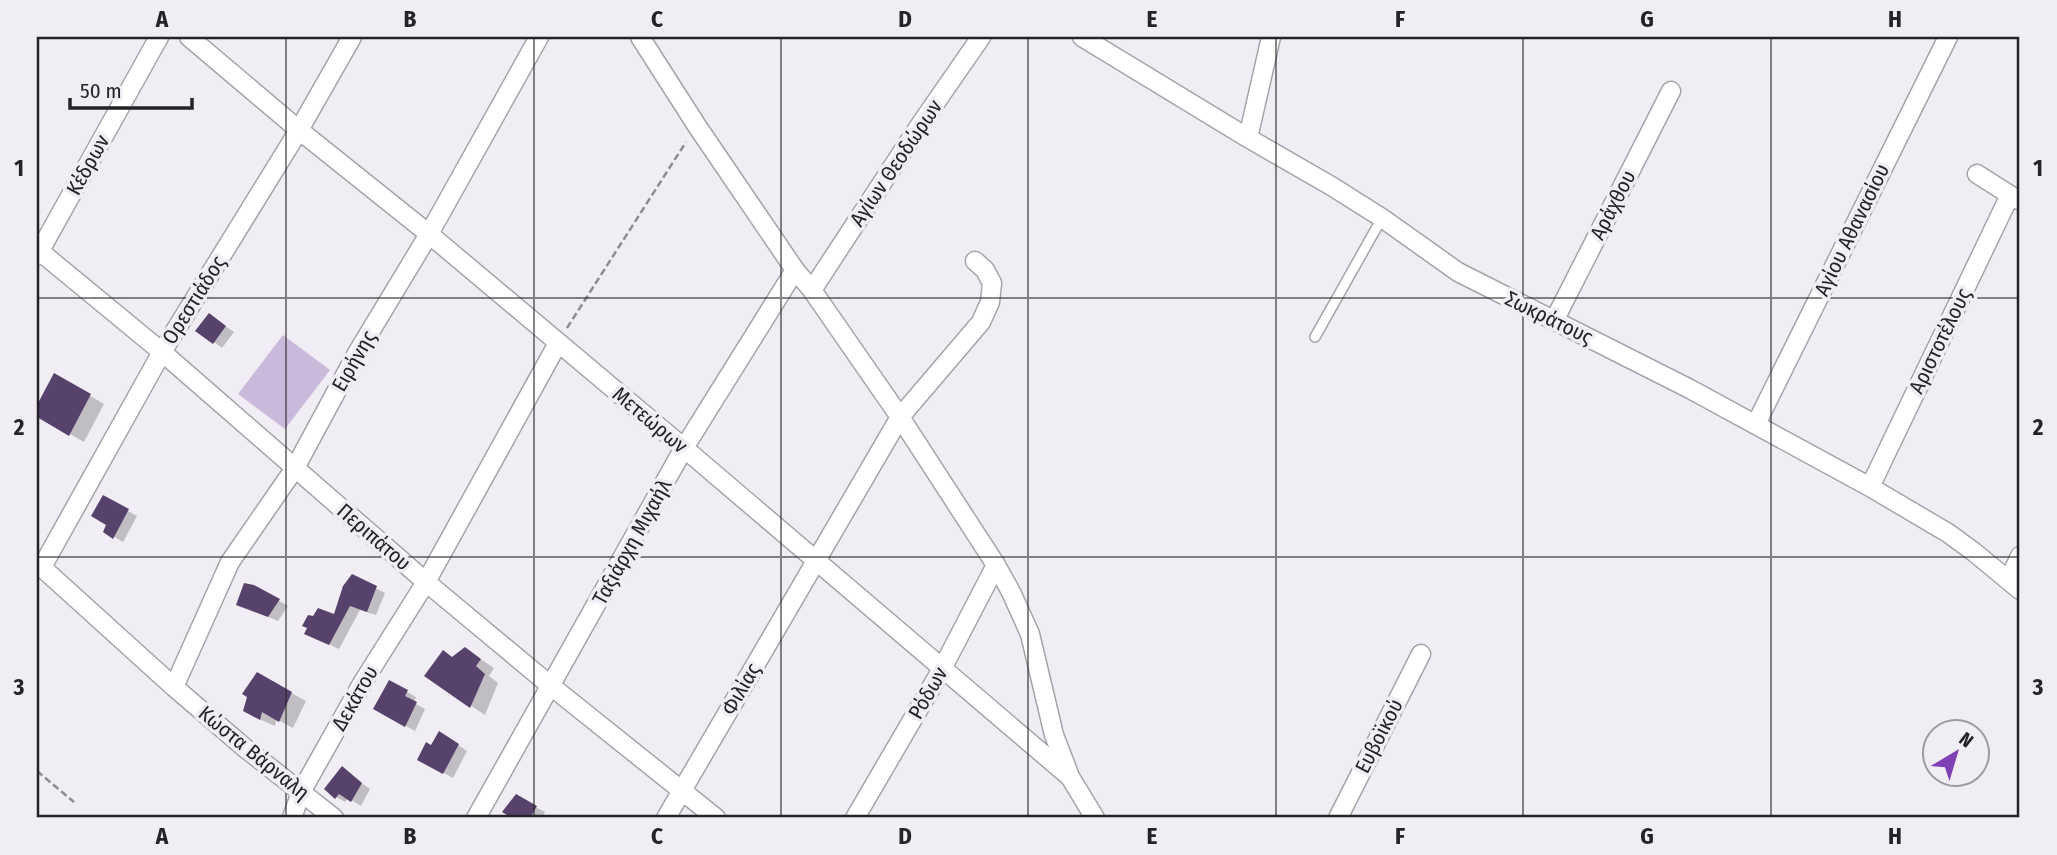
<svg xmlns="http://www.w3.org/2000/svg" width="2057" height="855" viewBox="0 0 2057 855" font-family="'Fira Sans Condensed',sans-serif">
<style>
.green{fill:#c9badb}
.shadow{fill:#0003}
.building{fill:#57426c}
.lines{fill:none;stroke-linecap:round;stroke-linejoin:round}
.lane-casing{stroke:#a6a3a9;stroke-width:12}
.street-casing{stroke:#a6a3a9;stroke-width:21}
.path{stroke:#8f8d91;stroke-width:2.5;stroke-dasharray:7 3.5;stroke-linecap:butt}
.lane{stroke:#fff;stroke-width:9}
.street{stroke:#fff;stroke-width:18}
.grid{fill:none;stroke:#242325;stroke-width:2;stroke-opacity:0.55}
.labels{text-anchor:middle;stroke-width:7;stroke-linejoin:round;paint-order:stroke}
.street-label{font-size:21px;fill:#242325;stroke:#f0edf4}
.neatline{fill:none;stroke:#242325;stroke-width:2.5}
.grid-label{font-size:23px;text-anchor:middle;font-weight:bold;fill:#242325}
</style>
<rect width="100%" height="100%" fill="#f0edf4"/>
<path class="green" d="M283 335 330 370 285 429 238 394Z"/>
<path class="shadow" d="M209 315 234 332 222 348 214 342Z
M55 375 104 404 84 442 37 415V409Z
M103 497 137 516 123 542 105 531 108 524Z
M352 576 385 593 376 615 360 610 339 649 315 638 335 617Z
M253 586 288 606 278 621 238 604Z
M444 652 454 658H479L494 668 489 676 498 683 485 715 426 676Z
M257 674 306 701 293 728 276 719 275 726 259 719Z
M390 682 416 697 414 703 425 709 415 731 375 708Z
M449 739 467 751 453 778 419 759 431 747Z
M342 769 370 789 361 806 348 798 345 802 336 797Z
M516 797 545 812 542 818H516L505 812Z"/>
<path class="building" d="M209 313 226 326 213 344 195 331Z
M54 373 91 394 69 436 37 417V405Z
M103 495 129 509 113 539 103 532 106 525 91 516Z
M352 574 377 586 367 612 350 606 329 645 304 634 307 628 302 626 308 615 313 616 318 608 334 614 343 586Z
M244 583 254 585 280 599 268 617 236 605Z
M465 647 481 659 476 666 485 674 470 708 424 676 443 650 452 657Z
M257 672 292 692 279 722 262 712 260 720 243 711 247 697 242 694Z
M389 680 408 690 405 696 417 702 405 727 373 709Z
M439 731 459 744 443 774 417 760 426 742 431 745Z
M342 766 362 783 351 802 339 794 335 799 324 789Z
M516 794 537 806 530 818H512L502 812Z"/>
<g class="lines">
<g class="lane-casing">
<path id="lane" d="M1315 337 1382 218"/>
</g>
<g class="street-casing">
<path id="street" d="M189 37 299 130 429 234 684 448 1070 777 1095 818
M640 37 697 126 795 270 812 290 900 417 996 565 1011 592 1030 634 1054 735 1069 774
M1082 37 1248 138 1333 187 1382 218 1458 272 1690 389 1870 487 1948 533 1974 552 2020 590
M1248 138 1271 37
M1977 174 2018 200
M37 249 162 352 426 582 551 686 716 818
M37 256 159 37
M812 290 920 125 981 37
M1555 319 1671 91
M1756 424 1948 37
M1870 487 2010 195
M37 563 174 687 245 748 334 818
M42 567 162 352 299 130 352 37
M2009 580 2020 556
M174 687 230 562 295 468 356 355 429 234 539 37
M292 818 301 792 363 682 426 582 558 343
M476 818 684 448 795 270
M666 818 900 417 981 322 990 302 992 283 985 270 975 261
M855 818 942 669 996 565
M1338 818 1421 654"/>
</g>
<path class="path" d="M567 328 686 142
M37 771 74 802"/>
<use href="#lane" class="lane"/>
<use href="#street" class="street"/>
</g>
<path class="grid" d="M286 37V818M534 37V818M781 37V818M1028 37V818M1276 37V818M1523 37V818M1771 37V818M37 298H2020M37 557H2020"/>
<g class="labels">
<g class="street-label">
<text transform="translate(896 163) rotate(-56)" y="7">Αγίων Θεοδώρων</text>
<text transform="translate(88 165) rotate(-61)" y="7">Κέδρων</text>
<text transform="translate(1613 205) rotate(-63)" y="7">Αράχθου</text>
<text transform="translate(1852 230) rotate(-64)" y="7">Αγίου Αθανασίου</text>
<text transform="translate(194 300) rotate(-58)" y="7">Ορεστιάδος</text>
<text transform="translate(1549 318) rotate(26)" y="7">Σωκράτους</text>
<text transform="translate(1940 341) rotate(-64)" y="7">Αριστοτέλους</text>
<text transform="translate(354 361) rotate(-60)" y="7">Ειρήνης</text>
<text transform="translate(650 420) rotate(40)" y="7">Μετεώρων</text>
<text transform="translate(374 537) rotate(41)" y="7">Περιπάτου</text>
<text transform="translate(632 542) rotate(-61)" y="7">Ταξιάρχη Μιχαήλ</text>
<text transform="translate(741 689) rotate(-60)" y="7">Φιλίας</text>
<text transform="translate(928 693) rotate(-60)" y="7">Ρόδων</text>
<text transform="translate(355 698) rotate(-60)" y="7">Δεκάτου</text>
<text transform="translate(1379 736) rotate(-63)" y="7">Ευβοϊκού</text>
<text transform="translate(254 753) rotate(39)" y="7">Κώστα Βάρναλη</text>
</g>
</g>
<rect width="2057" height="855" fill="none" stroke="#f0edf4" stroke-width="77"/>
<g transform="translate(1956 753) rotate(38)"><circle r="33" fill="#f0edf4" stroke="#9e9ca1" stroke-width="2"/>
<path d="M0-5L12 26L0 18L-12 26Z" fill="#8040b5"/>
<text y="-10" font-size="19" font-weight="bold" text-anchor="middle" fill="#242325">N</text>
</g>
<path d="M70 98v10h122v-10" fill="none" stroke="#242325" stroke-width="3.5"/>
<text x="80" y="98" font-size="21" fill="#242325" stroke="#f0edf4" stroke-width="5" paint-order="stroke">50 m</text>
<rect x="38" y="38" width="1980" height="778" class="neatline"/>
<g class="grid-label">
<text x="162" y="27">A</text>
<text x="410" y="27">B</text>
<text x="657" y="27">C</text>
<text x="905" y="27">D</text>
<text x="1152" y="27">E</text>
<text x="1400" y="27">F</text>
<text x="1647" y="27">G</text>
<text x="1895" y="27">H</text>
<text x="19" y="176">1</text>
<text x="2038" y="176">1</text>
<text x="19" y="435">2</text>
<text x="2038" y="435">2</text>
<text x="19" y="695">3</text>
<text x="2038" y="695">3</text>
<text x="162" y="844">A</text>
<text x="410" y="844">B</text>
<text x="657" y="844">C</text>
<text x="905" y="844">D</text>
<text x="1152" y="844">E</text>
<text x="1400" y="844">F</text>
<text x="1647" y="844">G</text>
<text x="1895" y="844">H</text>
</g>
</svg>
